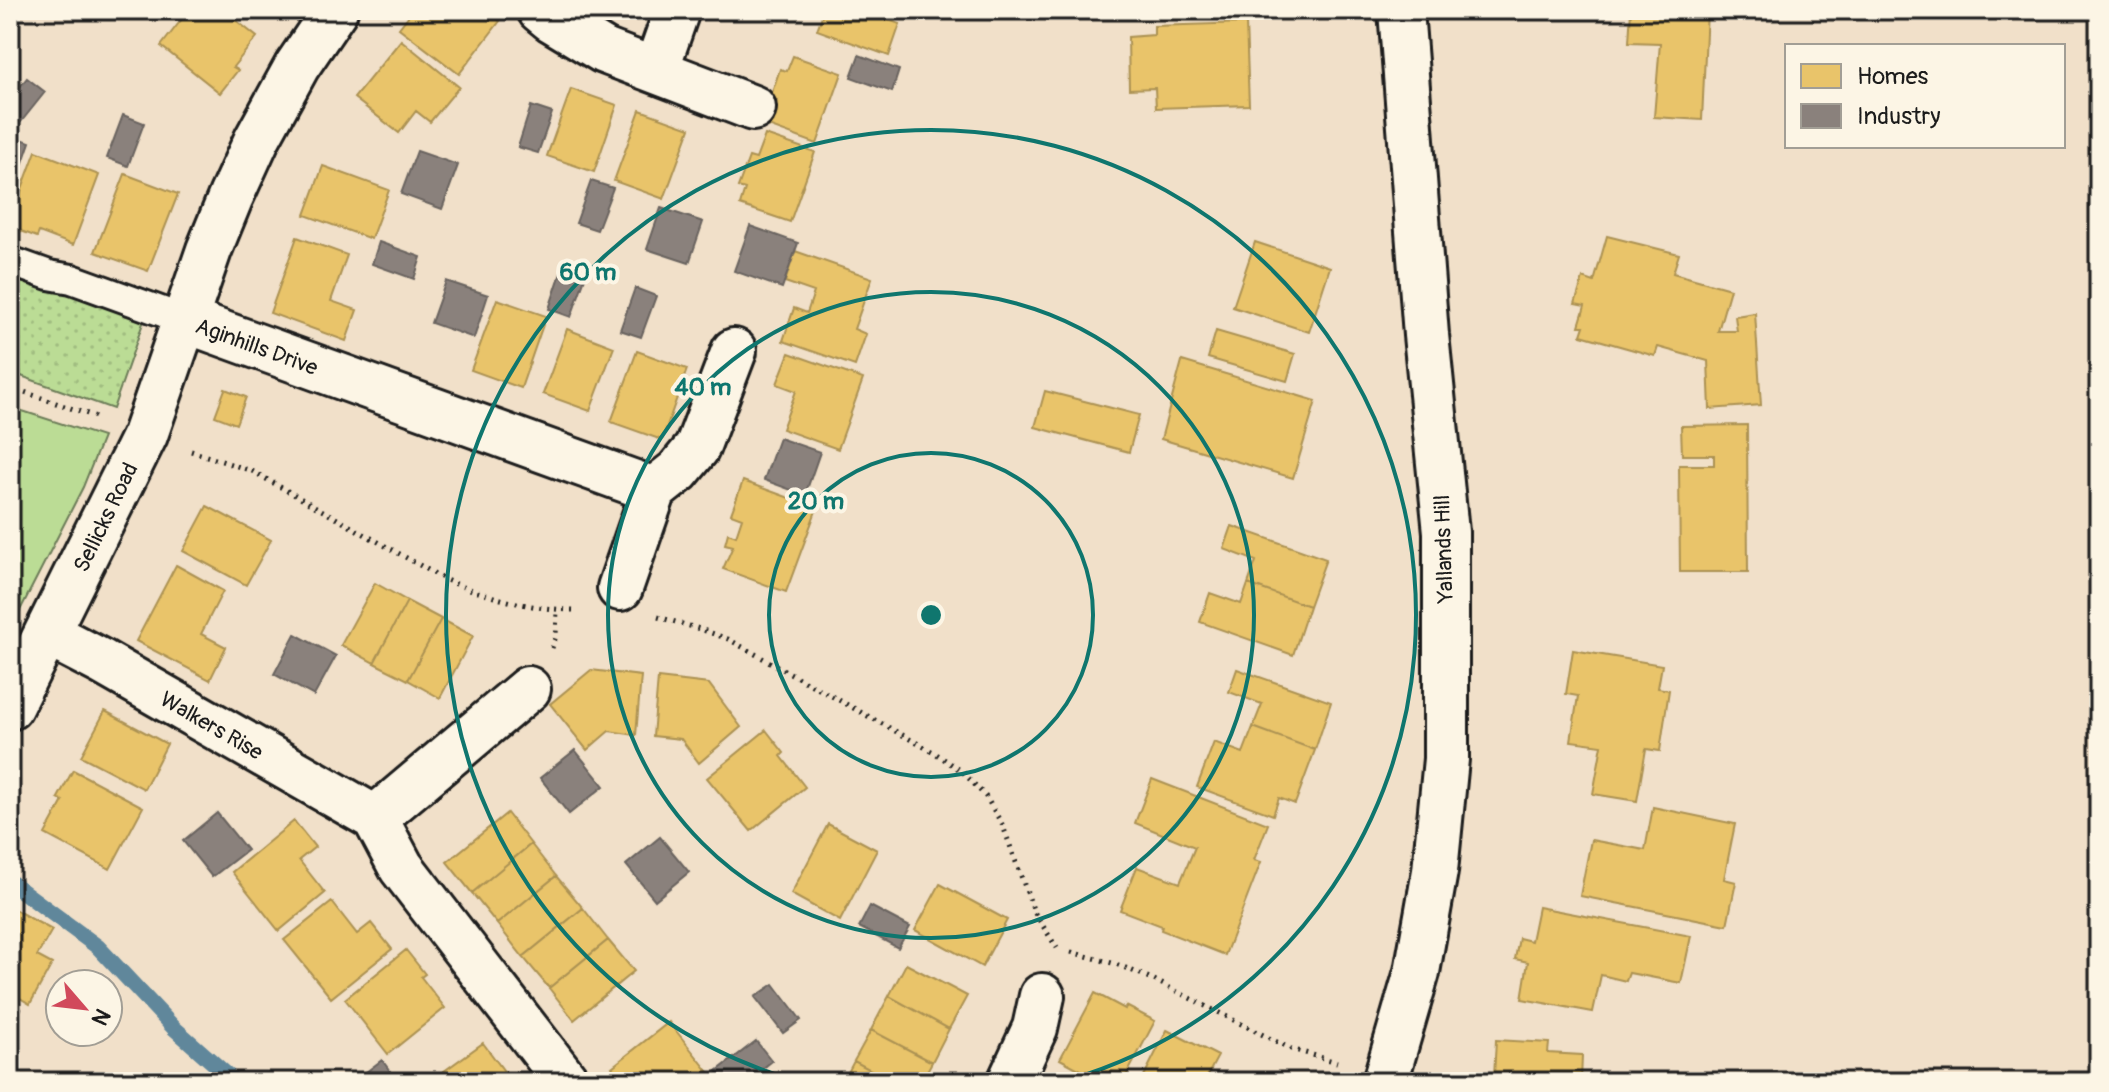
<svg xmlns="http://www.w3.org/2000/svg" width="2109" height="1092" viewBox="0 0 2109 1092" font-family="Pangolin,sans-serif">
<style>
.grass{fill:url(#grass-dots);stroke:#6c7c58;stroke-width:2}
.green{fill:#bbdc95;stroke:#6c7c58;stroke-width:2}
.homes{fill:#e9c46a;stroke:#ac9253;stroke-width:2}
.industry{fill:#8a817c;stroke:#69635f;stroke-width:2}
.lines{fill:none;stroke-linecap:round;stroke-linejoin:round}
.stream{stroke:#60879b;stroke-width:16}
.service-casing{stroke:#1c1c1c;stroke-width:34}
.minor-casing{stroke:#1c1c1c;stroke-width:50}
.tertiary-casing{stroke:#1c1c1c;stroke-width:50}
.path{stroke:#1c1c1c;stroke-width:5;stroke-dasharray:2 6;stroke-linecap:butt}
.service{stroke:#fcf5e5;stroke-width:28}
.minor{stroke:#fcf5e5;stroke-width:44}
.tertiary{stroke:#fcf5e5;stroke-width:44}
.ring{fill:none;stroke:#0f766e;stroke-width:4}
.labels{text-anchor:middle;stroke-width:8;stroke-linejoin:round;paint-order:stroke}
.street-label{font-size:22px;fill:#1c1c1c;stroke:#fcf5e5}
.centre{fill:#0f766e;stroke:#fcf5e5;stroke-width:4}
.ring-label{font-size:24px;text-anchor:middle;font-weight:bold;fill:#0f766e;stroke:#fcf5e5;stroke-width:8;stroke-linejoin:round;paint-order:stroke}
</style>
<defs>
<pattern id="grass-dots" width="8" height="8" patternUnits="userSpaceOnUse" patternTransform="scale(2)"><rect width="8" height="8" fill="#bbdc95"/><path d="M2 2h.1M6 6h.1" fill="none" stroke="#a0bc80" stroke-width="1.8" stroke-linecap="round"/></pattern>
</defs>
<rect width="100%" height="100%" fill="#f1e0c9"/>
<filter id="ink" filterUnits="userSpaceOnUse"><feTurbulence type="fractalNoise" baseFrequency=".0125" numOctaves="2"/><feDisplacementMap in="SourceGraphic" scale="16" xChannelSelector="R" yChannelSelector="G"/><feConvolveMatrix kernelMatrix="1 2 1 2 8 2 1 2 1" color-interpolation-filters="sRGB"/></filter>
<g filter="url(#ink)">
<path class="grass" d="M10 278 30 285 71 295 144 320 113 409 10 372Z"/>
<path class="green" d="M10 407 103 437 83 487 10 630Z"/>
<path class="homes" d="M189 10H223L257 37 233 67 238 70 220 93 161 46Z
M413 10H485L500 21 459 74 399 28Z
M824 10H892L888 20 900 24 889 56 817 30Z
M1631 10H1707L1702 120 1654 117 1660 43 1629 42Z
M1246 23 1249 105 1156 108 1155 88 1129 89 1128 37 1154 35V26Z
M401 40 459 87 430 122 416 111 399 133 354 98Z
M793 56 842 73 817 144 768 126 777 100 770 98 780 69 787 71Z
M571 89 617 105 594 172 547 156Z
M640 110 690 128 664 199 614 181Z
M765 135 815 152 790 222 740 205 745 189 738 187 749 157 756 159Z
M36 151 99 175 73 245 39 232 37 237 10 227V221Z
M323 166 389 190 371 239 305 215Z
M125 174 178 194 148 271 95 252Z
M1607 236 1679 254 1673 273 1730 289 1718 331H1737L1735 316 1755 313 1761 405 1710 409 1708 361 1658 347 1655 356 1581 335 1584 326H1579L1585 306 1575 304 1583 278 1594 282Z
M297 237 347 255 331 301 357 310 346 341 270 313Z
M1255 242 1330 267 1309 332 1233 307Z
M795 251 872 278 854 329 866 334 855 366 783 341 794 308 807 313 814 292 785 282Z
M497 299 546 316 521 388 471 370Z
M567 329 614 347 590 411 543 394Z
M1216 331 1295 354 1287 381 1208 358Z
M637 351 687 369 662 440 611 422Z
M789 353 863 379 838 449 782 429 796 391 777 384Z
M1182 361 1316 401 1293 478 1161 439Z
M225 389 246 397 236 424 215 416Z
M1045 391 1139 415 1129 452 1035 427Z
M1747 425 1748 572H1680L1679 465H1714V455H1682L1681 426Z
M743 481 817 508 786 592 723 569 733 546 725 544 728 533 736 536 742 518 731 514Z
M207 506 271 540 246 585 183 551Z
M1232 526 1326 559 1309 606 1248 584 1256 561 1224 549Z
M176 565 223 591 201 634 226 647 210 680 136 641Z
M375 583 407 601 374 663 341 645Z
M1248 584 1309 606 1293 655 1200 622 1210 593 1241 604Z
M407 601 441 619 408 680 374 663Z
M441 619 473 636 440 698 408 680Z
M1573 650 1662 665 1658 688 1669 690 1660 751 1646 749 1637 801 1593 794 1602 745 1571 741 1578 696 1566 694Z
M1237 669 1331 702 1315 750 1253 727 1262 704 1229 692Z
M591 670 641 676 636 735 609 731 587 750 550 704Z
M658 678 709 684 741 727 699 763 681 739 653 736Z
M105 711 167 744 144 789 81 756Z
M1253 727 1315 750 1295 804 1279 798 1273 815 1197 787 1214 742 1243 753Z
M766 730 784 753 781 756 805 787 751 831 707 778Z
M73 770 143 807 110 869 45 834 63 801 58 798Z
M1152 779 1268 824 1254 860 1261 862 1225 955 1161 930 1162 926 1120 910 1137 867 1180 883 1195 847 1135 823Z
M1653 807 1735 824 1724 879 1736 882 1727 925 1580 896 1591 840 1645 850Z
M507 813 531 844 472 893 447 862Z
M294 821 315 847 299 860 325 893 279 931 232 872Z
M828 824 877 850 840 921 791 894Z
M531 844 556 876 497 924 472 893Z
M556 876 583 908 523 957 497 924Z
M940 884 1007 920 982 967 915 930Z
M332 902 357 934 371 923 392 949 331 998 284 940Z
M10 907 52 930 37 956 52 964 30 1004 10 992Z
M1538 907 1691 936 1681 983 1629 973 1626 981 1601 975 1593 1012 1522 999 1528 962 1515 959 1519 938 1531 941Z
M583 908 608 940 549 988 523 957Z
M608 940 634 971 574 1020 549 988Z
M406 950 425 974 421 977 445 1008 388 1054 345 999Z
M906 964 967 996 949 1029 889 996Z
M1095 993 1125 1009 1126 1006 1155 1021 1123 1082H1103L1060 1059Z
M889 996 949 1029 932 1062 871 1030Z
M669 1022 712 1076 704 1082H624L612 1067Z
M871 1030 932 1062 921 1082H893L854 1061Z
M1167 1030 1218 1056 1204 1082H1141Z
M1496 1040 1549 1043 1548 1053 1582 1055 1581 1082H1488L1489 1076H1494Z
M483 1043 512 1082H429Z
M854 1061 893 1082H843Z"/>
<path class="industry" d="M859 55 899 70 892 92 851 77Z
M27 78 45 92 17 127 10 122V99Z
M531 106 552 113 538 153 518 147Z
M123 115 144 123 128 166 107 158Z
M10 135 30 142 15 185 10 183Z
M417 151 458 165 442 209 401 194Z
M591 181 613 188 597 230 576 223Z
M661 208 703 222 689 263 647 249Z
M750 226 798 243 782 288 734 271Z
M379 242 421 257 414 279 372 264Z
M563 267 586 275 571 317 549 309Z
M446 281 488 295 474 338 431 323Z
M635 288 656 296 641 337 620 330Z
M779 438 820 452 805 495 764 480Z
M295 634 336 656 314 696 274 674Z
M575 750 604 786 569 814 540 778Z
M217 813 247 850 212 877 183 841Z
M660 837 689 872 655 900 626 865Z
M870 906 910 927 898 948 859 927Z
M774 984 801 1020 783 1033 755 997Z
M10 1003 21 1009 10 1031Z
M756 1041 772 1061 746 1082H726L717 1071Z
M382 1060 398 1082H353Z"/>
<g class="lines">
<path class="stream" d="M10 882 98 947 174 1028 235 1082"/>
<g class="service-casing">
<path id="service" d="M10 261 49 275 72 279 185 320"/>
</g>
<g class="minor-casing">
<path id="minor" d="M540 10 551 19 604 51 753 108
M656 70 677 10
M185 320 654 490 678 471 697 448 734 351
M620 588 654 490
M48 634 102 662 375 818 528 689
M10 707 145 435 209 250 231 196 257 139 297 66 335 10
M375 818 401 867 567 1082
M1010 1082 1035 1028 1042 996"/>
</g>
<g class="tertiary-casing">
<path id="tertiary" d="M1385 1082 1417 972 1435 871 1446 759V532L1426 335 1401 10"/>
</g>
<path class="path" d="M10 387 99 418
M191 451 252 471 446 580C488 597 531 610 577 610
M658 617 700 629 728 639 935 753 963 772 986 797 1003 826 1034 912 1057 948
M552 648 556 636 557 610
M1071 952 1116 964 1152 979 1291 1049 1337 1062"/>
<use href="#service" class="service"/>
<use href="#minor" class="minor"/>
<use href="#tertiary" class="tertiary"/>
</g>
</g>
<g class="ring">
<circle cx="931" cy="615" r="162"/>
<circle cx="931" cy="615" r="323"/>
<path d="M797 1081A485 485 0 1 1 1065 1081"/>
</g>
<g class="labels">
<g class="street-label">
<text transform="translate(257 346) rotate(20)" y="8">Aginhills Drive</text>
<text transform="translate(105 517) rotate(-64)" y="8">Sellicks Road</text>
<text transform="translate(1443 549) rotate(-92)" y="8">Yallands Hill</text>
<text transform="translate(212 725) rotate(30)" y="8">Walkers Rise</text>
</g>
</g>
<circle cx="931" cy="615" r="12" class="centre"/>
<g class="ring-label">
<text x="588" y="280">60 m</text>
<text x="703" y="395">40 m</text>
<text x="816" y="509">20 m</text>
</g>
<rect width="2109" height="1092" fill="none" stroke="#fcf5e5" stroke-width="40"/>
<rect x="20" y="20" width="2069" height="1052" fill="none" stroke="#1c1c1c" stroke-width="3" filter="url(#ink)"/>
<rect x="1785" y="44" width="280" height="104" fill="#fcf5e5" stroke="#a29e95" stroke-width="2"/>
<rect x="1801" y="64" width="40" height="24" fill="#e9c46a" stroke="#a29e95" stroke-width="2"/>
<text x="1857" y="84" font-size="24" fill="#1c1c1c">Homes</text>
<rect x="1801" y="104" width="40" height="24" fill="#8a817c" stroke="#a29e95" stroke-width="2"/>
<text x="1857" y="124" font-size="24" fill="#1c1c1c">Industry</text>
<g transform="translate(84 1008) rotate(118)"><circle r="38" fill="#fcf5e5" stroke="#a29e95" stroke-width="2"/>
<path d="M0-6L14 30L0 20L-14 30Z" fill="#d1495b"/>
<text y="-12" font-size="22" font-weight="bold" text-anchor="middle" fill="#1c1c1c">N</text>
</g>
</svg>
